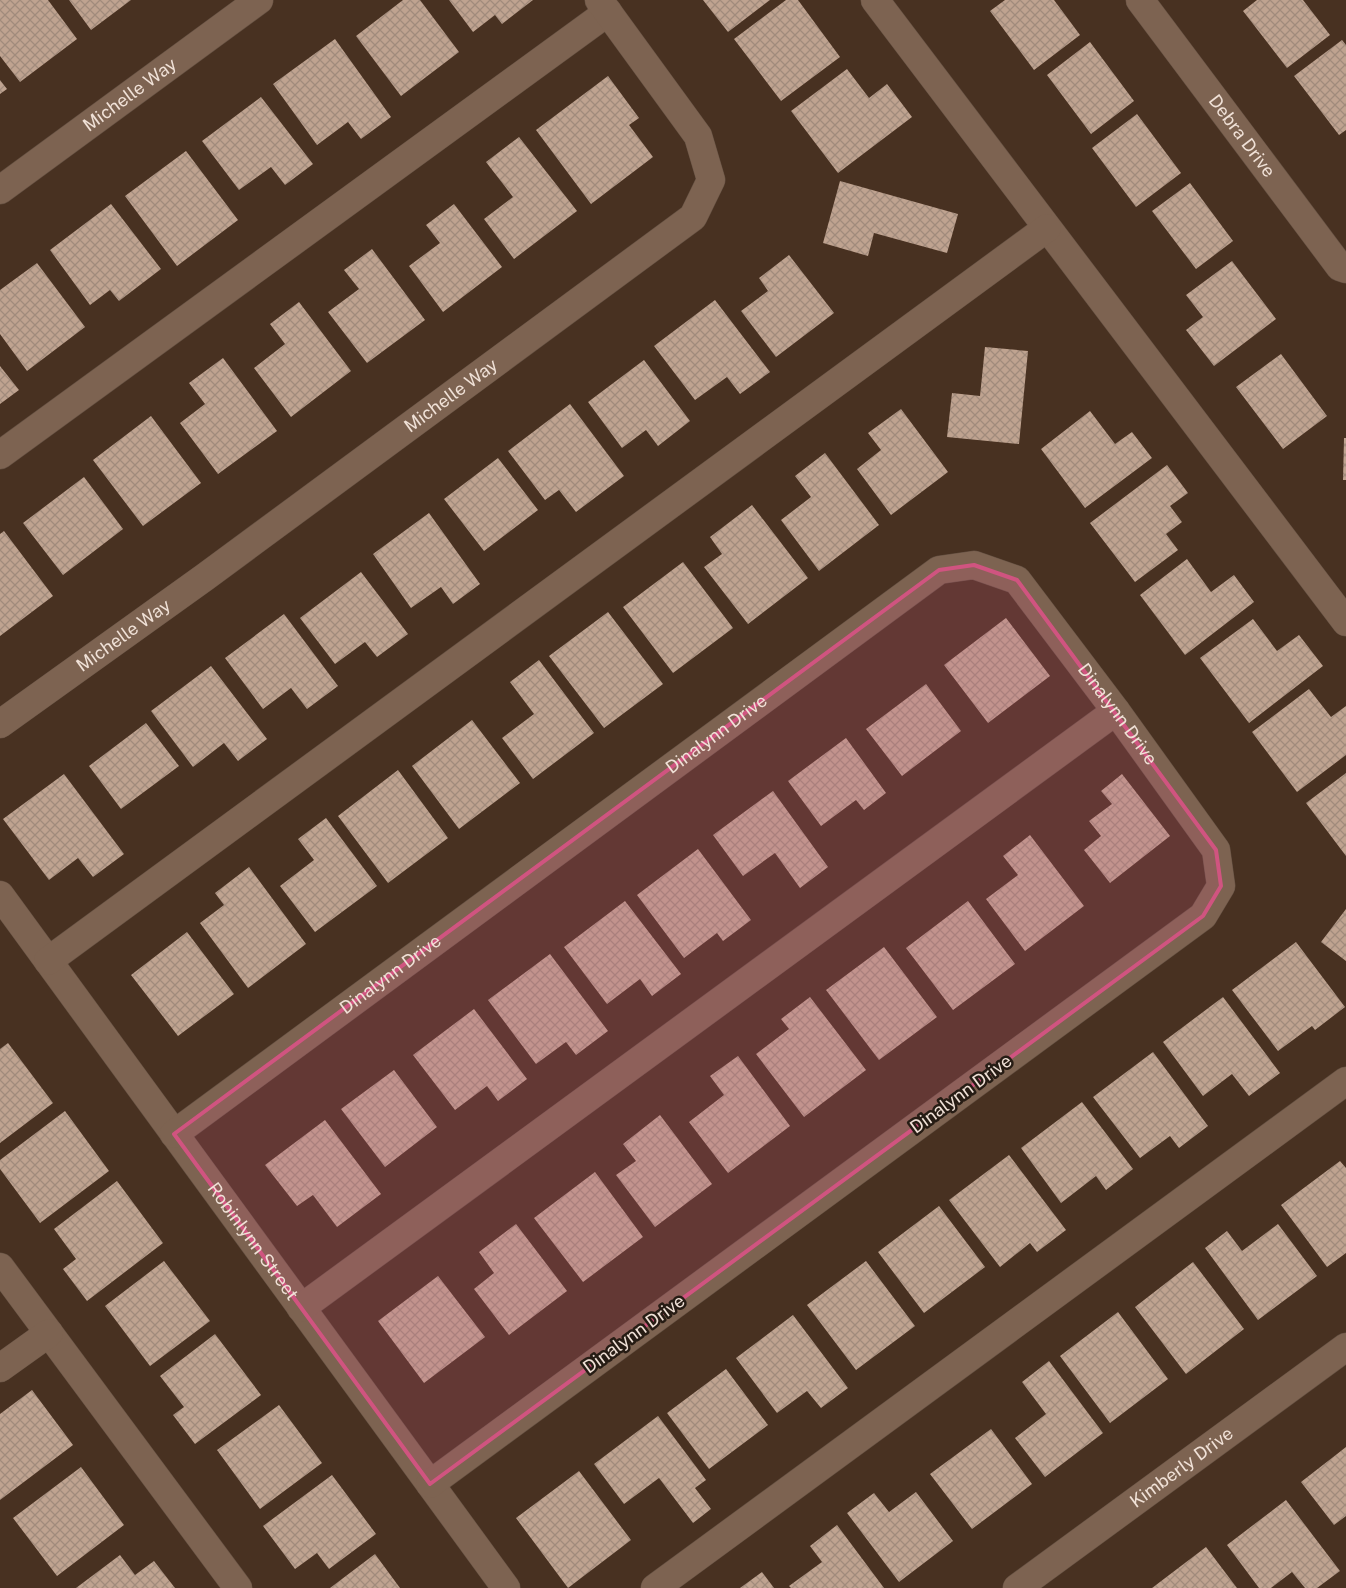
<svg xmlns="http://www.w3.org/2000/svg" width="1346" height="1588" viewBox="0 0 1346 1588" font-family="'Public Sans',sans-serif">
<style>
.building{fill:url(#building-cross-hatch)}
.lines{fill:none;stroke-linecap:round;stroke-linejoin:round}
.minor-casing{stroke:#645042;stroke-width:29}
.minor{stroke:#7d6351;stroke-width:28}
.marked{fill:#d05480;fill-opacity:0.2;stroke:#d05480;stroke-width:4;stroke-linejoin:round}
.labels{text-anchor:middle;stroke-width:5;stroke-linejoin:round;paint-order:stroke}
.street-label{font-size:18px;fill:#f0e1d7;stroke:#261c14}
</style>
<defs>
<pattern id="building-cross-hatch" width="8" height="8" patternUnits="userSpaceOnUse" patternTransform="scale(1.25)"><rect width="8" height="8" fill="#bfa390"/><path d="M0 0l8 8M0 8l8-8" fill="none" stroke="#a18b7c"/></pattern>
</defs>
<rect width="100%" height="100%" fill="#483121"/>
<path class="building" d="M0 0H48L77 39 20 82 0 56Z
M69 0H131L91 30Z
M403 0H420L459 52 401 96 356 36Z
M449 0H533L502 24 495 15 473 32Z
M703 0H770L728 32Z
M786 0H798L840 57 781 101 734 39Z
M1005 0H1054L1080 35 1034 70 990 11Z
M1257 0H1303L1330 35 1287 68 1243 11Z
M335 39 391 117 361 139 348 122 317 145 273 84Z
M1342 40 1346 45V130L1339 135 1294 76Z
M1090 42 1134 101 1091 134 1047 75Z
M847 69 869 98 887 84 912 117 838 173 791 111Z
M608 76 639 118 629 125 653 157 591 204 536 130Z
M0 80 7 89 0 94Z
M261 97 313 164 285 185 271 167 239 190 202 141Z
M1137 114 1181 173 1136 207 1092 148Z
M519 137 577 211 514 259 484 219 513 197 486 162Z
M186 151 238 220 177 266 125 196Z
M840 181 958 214 947 253 874 233 868 256 823 243Z
M1190 183 1233 241 1196 269 1152 211Z
M111 204 161 269 119 301 110 290 90 305 50 250Z
M454 204 502 267 443 312 409 266 440 243 426 225Z
M372 249 425 320 367 363 328 312 359 289 344 270Z
M789 255 834 313 776 357 741 311 768 291 759 278Z
M1232 261 1276 319 1214 366 1186 330 1203 317 1186 295Z
M37 263 85 327 27 371 0 334V290Z
M715 300 770 372 740 394 727 377 695 400 654 346Z
M299 302 351 371 291 417 254 368 285 344 270 324Z
M985 347 1028 351 1019 444 947 437 952 393 980 396Z
M1281 354 1327 416 1283 449 1236 387Z
M223 358 277 431 218 474 180 423 205 404 189 383Z
M644 360 690 421 658 446 646 430 622 448 588 402Z
M0 366 19 390 0 404Z
M570 404 624 476 576 512 559 490 545 500 508 451Z
M901 409 948 472 891 515 857 469 881 450 868 433Z
M1090 411 1115 444 1132 432 1152 458 1085 508 1041 449Z
M151 416 201 483 143 526 93 460Z
M1344 438H1346V480H1343Z
M825 453 879 525 819 571 781 520 811 497 795 476Z
M498 458 538 510 484 551 444 499Z
M1167 465 1188 493 1170 506 1182 522 1166 534 1178 550 1135 582 1090 523Z
M84 477 123 529 63 575 23 523Z
M752 505 808 578 748 624 704 567 722 554 710 537Z
M429 513 480 584 453 604 441 587 411 608 373 554Z
M4 531 53 596 0 636V534Z
M1187 559 1211 592 1234 575 1254 602 1185 655 1140 595Z
M683 562 733 628 673 673 623 607Z
M361 572 408 634 377 657 365 642 335 664 300 618Z
M608 612 663 684 604 728 549 656Z
M284 614 338 686 307 709 291 688 263 709 225 658Z
M1006 618 1050 676 988 723 944 665Z
M1253 619 1277 651 1299 635 1323 666 1249 723 1200 658Z
M539 660 594 733 533 779 502 738 534 714 510 682Z
M211 666 267 739 238 761 224 743 193 767 151 711Z
M926 684 961 731 902 776 866 729Z
M1309 689 1331 717 1346 706V755L1297 792 1252 732Z
M472 720 520 783 459 829 412 766Z
M146 723 179 766 121 809 89 766Z
M846 738 886 793 864 810 856 800 821 826 788 781Z
M398 770 448 838 388 883 338 816Z
M1346 773V856L1306 803Z
M64 774 124 854 93 877 78 858 49 880 3 819Z
M1122 774 1170 836 1110 883 1084 850 1101 836 1089 821 1112 804 1101 791Z
M773 791 828 867 800 888 775 853 743 876 713 835Z
M326 818 377 886 315 932 280 886 314 860 298 839Z
M1030 835 1084 906 1025 951 986 899 1018 875 1003 856Z
M698 849 751 920 723 941 717 933 684 958 637 895Z
M249 867 306 944 248 988 200 923 224 905 215 893Z
M625 901 681 974 652 996 640 979 607 1004 564 947Z
M968 901 1015 964 953 1010 906 948Z
M1346 909V961L1321 942Z
M187 932 234 994 178 1036 131 975Z
M1296 942 1345 1007 1315 1030 1312 1026 1278 1051 1232 990Z
M884 947 937 1017 879 1060 826 990Z
M550 954 608 1031 576 1055 566 1042 536 1064 488 1000Z
M810 997 866 1070 804 1117 756 1054 789 1029 781 1019Z
M1223 997 1280 1073 1249 1096 1232 1074 1203 1096 1163 1042Z
M474 1009 527 1079 498 1101 487 1086 455 1110 413 1055Z
M8 1043 53 1103 0 1143V1049Z
M1153 1052 1208 1126 1179 1148 1170 1136 1140 1158 1093 1097Z
M738 1056 790 1126 728 1173 689 1122 724 1095 710 1076Z
M394 1070 437 1127 385 1167 341 1109Z
M1082 1102 1133 1169 1106 1190 1096 1176 1061 1203 1021 1148Z
M65 1111 109 1171 40 1223 0 1169V1160Z
M660 1115 712 1184 655 1227 616 1175 636 1161 623 1144Z
M325 1120 381 1194 337 1227 313 1195 297 1206 265 1165Z
M1009 1155 1066 1230 1037 1252 1030 1243 1000 1267 949 1200Z
M1340 1161 1346 1168V1253L1327 1267 1281 1205Z
M595 1172 643 1237 583 1282 534 1218Z
M117 1181 163 1243 87 1301 63 1269 76 1259 54 1229Z
M939 1206 985 1267 924 1313 878 1252Z
M516 1224 567 1291 509 1335 474 1289 494 1273 479 1252Z
M1278 1224 1317 1276 1258 1320 1205 1248 1227 1231 1242 1251Z
M164 1261 210 1321 150 1366 105 1306Z
M866 1261 915 1326 856 1370 807 1305Z
M1193 1262 1244 1329 1186 1374 1135 1307Z
M438 1276 485 1337 424 1383 378 1321Z
M1118 1312 1168 1379 1110 1423 1060 1356Z
M793 1315 848 1388 821 1408 807 1391 777 1413 736 1358Z
M215 1334 261 1395 195 1444 173 1415 184 1407 160 1376Z
M1049 1361 1103 1433 1045 1477 1015 1438 1046 1414 1022 1382Z
M726 1369 768 1425 709 1469 667 1413Z
M32 1390 73 1445 0 1500V1414Z
M279 1405 322 1463 260 1509 217 1450Z
M658 1416 706 1480 695 1488 711 1509 693 1523 659 1478 624 1504 594 1464Z
M991 1429 1032 1484 972 1529 930 1474Z
M1346 1447V1516L1334 1525 1301 1482Z
M81 1467 124 1525 57 1576 13 1518Z
M579 1471 631 1540 568 1588 516 1518Z
M332 1475 376 1534 329 1569 317 1553 295 1569 263 1526Z
M916 1492 953 1541 899 1582 847 1513 874 1493 889 1512Z
M1286 1500 1340 1571 1317 1588H1305L1292 1572 1271 1588H1259L1227 1545Z
M837 1525 884 1588H791L789 1586 822 1562 810 1546Z
M1206 1547 1237 1588H1152Z
M375 1554 400 1588H330Z
M120 1555 135 1575 154 1561 175 1588H76Z
M762 1572 774 1588H740Z"/>
<g class="lines">
<g class="minor-casing">
<g id="minor">
<path d="M875 0 1346 622"/>
<path id="s1" d="M1140 0 1340 267 1346 269"/>
<path id="s2" d="M0 190 259 0"/>
<path d="M0 455 608 12"/>
<path id="s3" d="M0 724 205 577 693 217 711 180 698 136 599 0"/>
<path id="s4" d="M0 895 506 1588"/>
<path d="M48 961 1047 228"/>
<path id="s5" d="M174 1134 939 570 974 565 1017 580 1116 711 1216 850 1221 886 1203 916 430 1484"/>
<path d="M0 1267 238 1588"/>
<path d="M301 1308 1116 711"/>
<path d="M0 1368 49 1333"/>
<path d="M655 1588 1346 1081"/>
<path id="s6" d="M1017 1588 1346 1347"/>
</g>
</g>
<use href="#minor" class="minor"/>
</g>
<path class="marked" d="M974 565 1017 580 1216 850 1221 886 1203 916 430 1484 174 1134 939 570Z"/>
<g class="labels">
<g class="street-label">
<text dy="6" stroke="none"><textPath href="#s2" startOffset="161">Michelle Way</textPath></text>
<text dy="6" stroke="none"><textPath href="#s1" startOffset="170">Debra Drive</textPath></text>
<text dy="6" stroke="none"><textPath href="#s3" startOffset="558">Michelle Way</textPath></text>
<text dy="6" stroke="none"><textPath href="#s3" startOffset="152">Michelle Way</textPath></text>
<text dy="6" stroke="none"><textPath href="#s5" startOffset="1199">Dinalynn Drive</textPath></text>
<text dy="6" stroke="none"><textPath href="#s5" startOffset="674">Dinalynn Drive</textPath></text>
<text dy="6" stroke="none"><textPath href="#s5" startOffset="269">Dinalynn Drive</textPath></text>
<text transform="translate(961 1094) rotate(-36)" y="6">Dinalynn Drive</text>
<text dy="6" stroke="none"><textPath href="#s4" startOffset="429">Robinlynn Street</textPath></text>
<text transform="translate(634 1334) rotate(-36)" y="6">Dinalynn Drive</text>
<text dy="6" stroke="none"><textPath href="#s6" startOffset="204">Kimberly Drive</textPath></text>
</g>
</g>
</svg>
